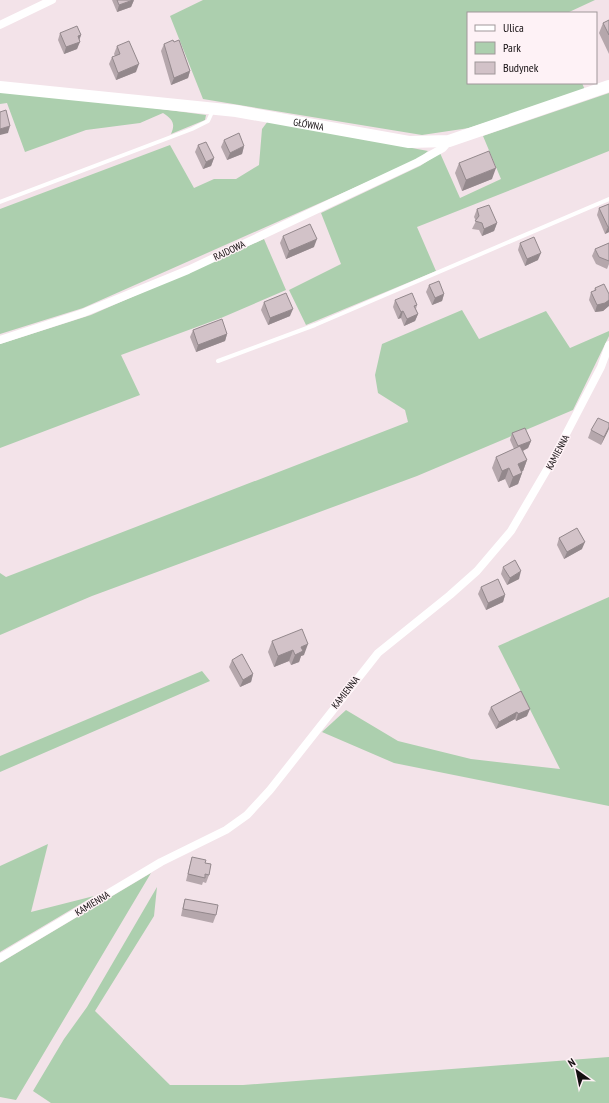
<svg xmlns="http://www.w3.org/2000/svg" width="609" height="1103" viewBox="0 0 609 1103" font-family="'PT Sans Narrow',sans-serif">
<style>
.green{fill:#accfae}
.lines{fill:none;stroke-linecap:round;stroke-linejoin:round}
.lane{stroke:#fff;stroke-width:4}
.street{stroke:#fff;stroke-width:8}
.secondary{stroke:#fff;stroke-width:12}
.wall{fill:#b5a7ac}
.shaded-wall{fill:#93888c}
.building{fill:#d2c2c8;stroke:#93888c}
.labels{text-anchor:middle;stroke-width:3;stroke-linejoin:round;paint-order:stroke}
.street-label{font-size:10px;fill:#140f11;stroke:#fef2f6}
</style>
<rect width="100%" height="100%" fill="#f3e3e9"/>
<path class="green" d="M203 0H595L567 13H468V83H582L585 90 469 128 422 135 203 99 170 16Z
M0 92 108 102 206 115 205 120 171 134C176 123 172 119 163 113L140 123 86 130 25 152 7 103 0 104Z
M609 93V151L417 227 436 271 306 325 289 290 341 264 321 213 420 166 440 153 460 198 501 179 483 136Z
M268 121 428 151 417 160 83 308 0 334V209L170 145 194 188 214 179H236L259 165 262 129Z
M264 239 286 290 221 318 121 355 140 395 0 448V344L91 315Z
M462 310 479 339 546 311 570 348 609 331V336L573 410 417 476 92 596 0 635V573L6 577 408 422 405 410 378 393 375 375 382 344Z
M609 597V806L394 763 322 732 346 710 398 741 471 759 560 769 498 646Z
M202 671 210 681 0 772V756Z
M48 844 31 912 94 896 0 952V866Z
M151 873 16 1100 0 1097V963Z
M157 887 154 916 95 1011 170 1085H243L609 1057V1103H51L33 1091 64 1039 87 1007Z"/>
<g class="lines">
<path class="lane" d="M0 202 192 129 208 121 213 110
M218 361 315 325 609 199"/>
<path class="street" d="M0 25 52 0
M0 340 83 313 188 270 418 162 443 148 449 141
M0 958 161 862 226 830 247 815 270 790 378 653 450 595 477 571 511 531 552 461 601 367 609 345"/>
<path class="secondary" id="s1" d="M0 87 236 111 409 142 449 141 609 86"/>
</g>
<path class="wall" d="M112 0H134L131 7 117 12Z
M609 20V54L599 33 603 23Z
M60 33 81 35 77 49 64 54 58 40Z
M174 42 190 71 188 78 171 85 161 51 164 44Z
M117 46 136 72 116 80 109 64 112 57 115 56 114 54Z
M224 140 244 146 242 154 227 160 221 147Z
M198 145 214 158 211 166 203 169 195 152Z
M459 163 492 179 462 191 455 173Z
M609 204V232L605 234 597 215 599 208Z
M477 209 497 223 494 231 482 236 479 230 472 229 476 221 474 217Z
M283 236 314 247 286 259 280 243Z
M520 243 538 260 525 266 518 250Z
M609 243V264L607 269 596 264 592 256 595 249Z
M429 285 444 294 442 301 432 305 426 292Z
M595 288 609 294V305L603 311 595 312 589 300 591 292 594 291Z
M395 300 417 305 416 309 418 314 415 321 404 326 401 318 398 319 393 307Z
M264 302 290 316 268 325 261 310Z
M193 330 227 334 225 341 196 352 190 337Z
M609 423V429L601 445 588 438 591 430Z
M512 433 531 441 528 448 523 451 527 460 523 471 521 472 522 473 518 484 509 488 505 479 498 482 492 468 496 457 514 449 510 440Z
M559 538 582 549 564 559 557 545Z
M503 567 519 579 507 585 501 574Z
M481 587 505 595 503 602 486 610 478 594Z
M272 641 304 655 301 656 299 662 291 665 289 661 274 667 268 652Z
M232 660 253 674 251 682 240 687 229 667Z
M521 691 527 716 516 721 515 719 496 729 488 714 491 707Z
M192 857 205 863 209 875 206 883 203 882 202 885 186 881 190 864Z
M185 899 216 915 213 923 181 916 183 906Z"/>
<path class="shaded-wall" d="M134 0 131 7 117 12 119 5Z
M81 35 78 42H80L77 49 64 54 66 47 78 36Z
M139 64 136 72 116 80 118 73Z
M190 71 188 78 171 85 174 78Z
M10 126 8 133 0 135V129Z
M244 146 242 154 227 160 230 153Z
M214 158 211 166 203 169 206 162Z
M496 168 492 179 462 191 466 180Z
M497 223 494 231 482 236 484 229Z
M608 227H609V232L605 234Z
M317 239 314 247 286 259 289 251Z
M541 253 538 260 525 266 527 259Z
M444 294 442 301 432 305 435 298Z
M609 300V306L603 311 595 312 597 305Z
M293 309 290 316 268 325 270 318Z
M403 311 401 318 398 319 401 312Z
M418 314 415 321 404 326 407 319Z
M227 334 225 341 196 352 198 345Z
M609 427 608 431 601 445 604 437Z
M531 441 528 448 516 454 518 446Z
M527 460 523 471 514 475 518 464Z
M509 468 505 479 498 482 502 471Z
M522 473 518 484 509 488 513 477Z
M585 542 582 549 564 559 567 552Z
M521 571 519 579 507 585 510 578Z
M505 595 503 602 486 610 488 603Z
M308 644 304 655 301 656 299 662 291 665 295 655 301 647Z
M293 650 289 661 274 667 278 656Z
M253 674 251 682 240 687 243 680Z
M530 709 527 716 516 721 518 714Z
M517 712 515 719 496 729 499 722Z"/>
<path class="building" d="M117 0H133L119 5Z
M609 20V35L603 23Z
M77 26 81 35 78 36 80 42 66 47 60 33Z
M173 40 174 42 179 40 190 71 174 78 164 44Z
M129 41 139 64 118 73 112 57 120 54 117 46Z
M6 110 10 126 0 129V112Z
M239 133 244 146 230 153 224 140Z
M206 142 214 158 206 162 198 145Z
M489 151 496 168 466 180 459 163Z
M609 204V227H608L599 208Z
M489 205 497 223 484 229 482 223 475 221 479 216 477 209Z
M310 224 317 239 289 251 283 236Z
M534 237 541 253 527 259 520 243Z
M609 243V261L599 257 595 249Z
M439 281 444 294 435 298 429 285Z
M604 284 609 294V300L605 303 597 305 591 292 596 290 595 288Z
M286 293 293 309 270 318 264 302Z
M412 293 417 305 414 306 418 314 407 319 403 311 401 312 395 300Z
M222 319 227 334 198 345 193 330Z
M598 418 609 423V427L604 437 591 430Z
M525 428 531 441 518 446 512 433Z
M520 446 527 460 518 464 522 473 513 477 509 468 502 471 496 457Z
M577 528 585 542 567 552 559 538Z
M515 560 521 571 510 578 503 567Z
M498 579 505 595 488 603 481 587Z
M302 629 308 644 301 647 303 651 295 655 293 650 278 656 272 641Z
M242 654 253 674 243 680 232 660Z
M521 691 530 709 518 714 517 712 499 722 491 707Z
M192 857 206 860 205 863 211 864 209 875 205 874V878L188 874Z
M185 899 218 905 216 915 183 909Z"/>
<g class="labels">
<g class="street-label">
<text dy="4" stroke="none"><textPath href="#s1" startOffset="311">GŁÓWNA</textPath></text>
<text transform="translate(229 250) rotate(-25)" y="4">RAJDOWA</text>
<text transform="translate(557 452) rotate(-62)" y="4">KAMIENNA</text>
<text transform="translate(345 692) rotate(-52)" y="4">KAMIENNA</text>
<text transform="translate(92 903) rotate(-31)" y="4">KAMIENNA</text>
</g>
</g>
<rect x="467" y="12" width="130" height="72" fill="#fef2f6" stroke="#a0979a"/>
<rect x="475" y="25" width="20" height="6" fill="#ffffff" stroke="#a0979a"/>
<text x="503" y="32" font-size="12" fill="#140f11">Ulica</text>
<rect x="475" y="42" width="20" height="12" fill="#accfae" stroke="#a0979a"/>
<text x="503" y="52" font-size="12" fill="#140f11">Park</text>
<rect x="475" y="62" width="20" height="12" fill="#d2c2c8" stroke="#a0979a"/>
<text x="503" y="72" font-size="12" fill="#140f11">Budynek</text>
<g transform="translate(577 1071) rotate(327)" stroke="#fef2f6" stroke-width="3" paint-order="stroke">
<path d="M0-3L7 15L0 10L-7 15Z" fill="#140f11"/>
<text y="-6" font-size="11" font-weight="bold" text-anchor="middle" fill="#140f11">N</text>
</g>
</svg>
